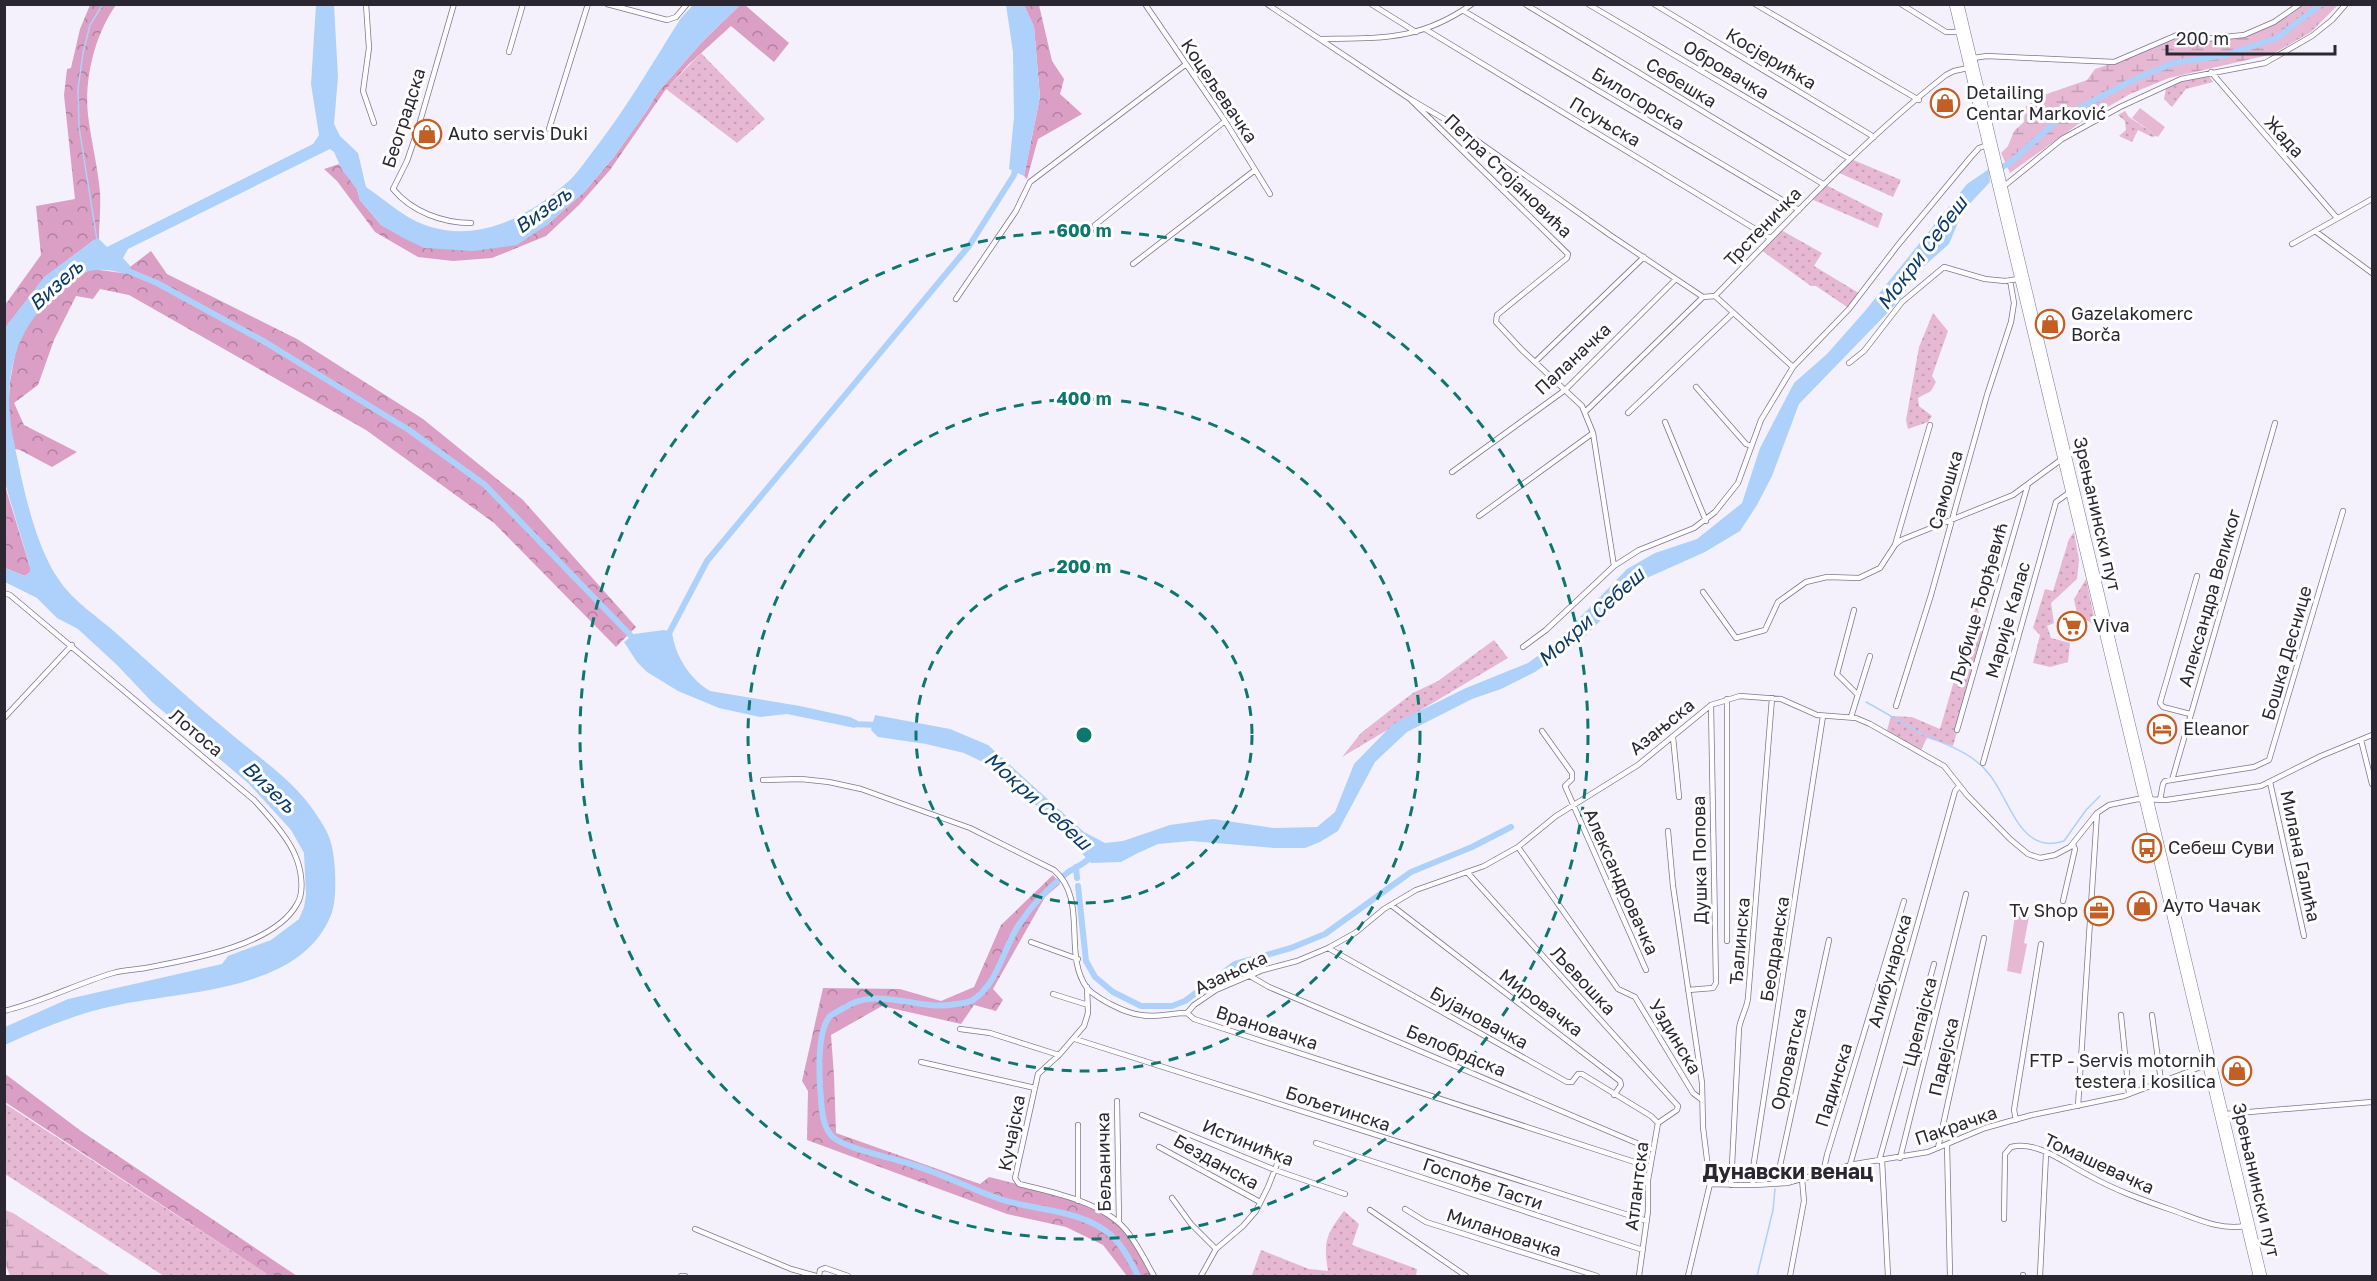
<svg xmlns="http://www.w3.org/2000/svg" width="2377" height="1281" viewBox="0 0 2377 1281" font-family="'Golos Text',sans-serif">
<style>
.grass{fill:url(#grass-dots)}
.forest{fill:url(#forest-crowns)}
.wetland{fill:url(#wetland-marsh)}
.pitch{fill:#e6b8d4}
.water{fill:#add1fa}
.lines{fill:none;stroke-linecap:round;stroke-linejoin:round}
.stream{stroke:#add1fa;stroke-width:1.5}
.canal{stroke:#add1fa;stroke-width:6}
.street-casing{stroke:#7d7690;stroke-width:6}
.secondary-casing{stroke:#7d7690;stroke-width:8}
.street{stroke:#fff;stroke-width:4.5}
.secondary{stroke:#fff;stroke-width:7}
.ring{fill:none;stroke:#0f766e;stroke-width:3;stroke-dasharray:10 8}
.labels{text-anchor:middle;stroke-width:6;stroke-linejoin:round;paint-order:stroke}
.street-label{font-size:18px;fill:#2a2732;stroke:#fff}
.poi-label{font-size:18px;fill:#2a2732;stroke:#fff;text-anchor:start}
.water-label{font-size:20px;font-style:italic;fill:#0a3a68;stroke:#fff}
.quarter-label{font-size:21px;font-weight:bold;fill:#2a2732;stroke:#fff}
.centre{fill:#0f766e;stroke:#fff;stroke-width:3}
.ring-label{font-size:18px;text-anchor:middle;font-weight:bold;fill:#0f766e;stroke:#fff;stroke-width:6;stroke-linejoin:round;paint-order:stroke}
</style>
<defs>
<pattern id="grass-dots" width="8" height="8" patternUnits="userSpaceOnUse" patternTransform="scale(1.5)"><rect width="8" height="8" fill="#e6b8d4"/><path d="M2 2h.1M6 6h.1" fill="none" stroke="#c59eb6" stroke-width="1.8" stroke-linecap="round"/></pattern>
<pattern id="forest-crowns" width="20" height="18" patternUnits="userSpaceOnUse" patternTransform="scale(1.5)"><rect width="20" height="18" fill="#db9ec4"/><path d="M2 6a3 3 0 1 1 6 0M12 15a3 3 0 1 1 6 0" fill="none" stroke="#b281a0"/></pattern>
<pattern id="wetland-marsh" width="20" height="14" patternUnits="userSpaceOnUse" patternTransform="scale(1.5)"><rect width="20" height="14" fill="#e6b8d4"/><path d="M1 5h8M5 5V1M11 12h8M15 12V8" fill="none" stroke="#c59eb6"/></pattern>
</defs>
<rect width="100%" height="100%" fill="#f4f1fd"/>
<path class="grass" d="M701 53 765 119 737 143 666 89Z
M2208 74 2213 82 2186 89 2172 107 2164 99 2166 88 2178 82Z
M2125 111 2129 117 2157 136 2152 137 2138 130 2132 142 2119 136 2126 130 2125 121 2118 115Z
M1851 159 1901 180 1893 197 1837 172Z
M1824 184 1883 214 1878 228 1811 199Z
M1781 230 1822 253 1814 266 1862 295 1850 309 1816 286H1811L1761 250Z
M1933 313 1948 331 1932 376 1936 382 1931 391 1918 398 1919 406 1932 416 1928 422 1908 429 1906 420 1919 347Z
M2074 532 2079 560 2077 579 2051 603 2054 623 2047 626 2051 638 2070 643 2068 662 2050 667 2033 663 2040 635 2033 628 2045 589 2053 591 2069 539Z
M2086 579 2096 626 2077 614 2074 599Z
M1976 605 1986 630 1953 746 1927 738 1920 752 1886 734 1891 716 1912 717 1940 729Z
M1494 640 1508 658 1342 757 1361 733 1393 708 1413 693 1438 681Z
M4 1103 244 1259 270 1276H164L5 1174Z
M1344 1211 1359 1224 1352 1245 1417 1269 1416 1276 1252 1275 1261 1250 1309 1269 1328 1271C1323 1241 1326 1235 1344 1211Z"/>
<path class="forest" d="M90 5H116C95 34 84 79 88 115 91 141 98 167 100 193 101 208 99 224 99 239L94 240 45 277 5 328V305L41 255 36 206 75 199 64 95 67 69 71 68 80 29Z
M745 5 789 43 774 62 731 26 689 64 666 89 610 170 579 205 546 236 492 258 453 261 418 257 375 232 337 181 324 169 339 164 357 189 360 200 381 225 425 248 547 225 585 191 613 158 646 112 658 92 702 42 739 6Z
M1024 5H1039L1052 61 1064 79 1060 94 1082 114 1038 139 1027 179 1024 176 1040 97 1034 27Z
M151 251 167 274 297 339 423 419 523 500 636 627 616 647 494 523 366 430 129 295 100 289 93 299 76 296 54 340 38 385 14 403 24 425 77 452 52 467 20 450 15 449 8 416 10 382 16 349 28 322 71 278 92 269 122 273Z
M4 483 30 567V572L25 576 5 568Z
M1053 875 1060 884 1045 897 993 989 1003 1000 996 1011 974 1005 961 1024 882 1006 831 1035 834 1076 836 1133 980 1184 989 1177C1022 1185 1095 1203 1119 1226 1134 1241 1144 1258 1153 1276H1127L1103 1245 1066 1227 1007 1214 807 1140 808 1091 802 1081 823 988 900 989 941 1001 974 987 1001 925Z
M4 1073 81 1131 297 1276H270L5 1102Z"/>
<path class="wetland" d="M2300 5H2338L2311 32 2273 54 2169 78 2130 94 2080 123 2010 173 2001 153 2008 146 2014 131 2024 122 2025 107 2044 95 2087 80 2095 69 2126 59 2177 35 2196 37 2244 35 2260 29Z
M5 1210 13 1213 111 1276H10L5 1263Z"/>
<path class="pitch" d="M2140 108 2165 127 2158 137 2132 118Z
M2015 915 2029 917 2024 943 2027 944 2021 974 2007 971Z"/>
<path class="water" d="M316 5H334L338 77 334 124 340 136 358 153 366 187C387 201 406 220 431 227 483 242 533 214 571 179 579 171 586 160 594 150 626 109 653 62 681 18L693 5H744L739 6 702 42 658 92 646 112 613 158 585 191 547 225 517 245 473 251 425 248 405 239 381 225 360 200 357 189 342 170 334 152 330 149 128 249 123 258 131 267 125 274C85 261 68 279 43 307 8 344 4 395 14 443 23 485 34 544 59 580 74 602 97 616 116 633 154 667 191 701 230 733 258 757 293 780 314 811 319 819 326 828 329 837 336 853 338 899 331 915 300 993 183 990 113 1006 76 1014 39 1029 5 1045V1027L68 999 222 964 228 956 271 940 299 919 304 907 306 895 304 853 291 830 248 783 152 702 117 665 78 629 57 618 37 598 5 582V568L25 576 30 572V567L5 483V328L44 277 94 240 99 239 107 247 313 144 319 135 311 84Z
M1006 5H1024L1034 26 1040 97 1024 176 1009 169 1014 117 1013 52Z
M1989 169 1990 182 1963 211 1949 244 1922 268 1897 303 1799 404 1772 476 1757 505 1740 531 1705 552 1649 577 1631 590 1582 639 1535 672 1501 689 1472 699 1407 732 1375 762 1338 831 1320 842 1305 848H1274L1191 841 1158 844 1138 853 1121 862 1091 863 1029 798 993 767 964 753 926 744 878 737 871 730 875 715 950 729 988 745 1084 832 1105 843 1123 841 1170 825 1213 819 1274 828 1317 827 1335 812 1354 764 1393 724 1466 688 1528 663 1554 644 1627 569 1655 553 1697 539 1742 503 1760 448 1794 383 1827 354 1865 311 1967 184Z
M664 630 672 632C675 656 690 679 710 691L800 706 850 717 858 721 855 728 787 714 760 717 719 708 678 691 647 672 637 662 624 642 634 634Z"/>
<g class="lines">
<path class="stream" d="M97 240 79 127 78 89 83 53 90 25 103 4
M1866 702C1885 712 1903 724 1922 734 1946 745 1972 752 1989 774 2010 799 2020 856 2064 841L2086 810 2100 796
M1757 1276 1773 1210 1775 1189"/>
<path class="canal" d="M1997 170 2011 162 2059 119 2129 82 2173 63 2226 55 2277 38 2321 4
M121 268 157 283 265 342 409 430 485 485 635 640
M667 637 707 561 969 246 1014 175 1016 165
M851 724 879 725
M1092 855C1086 864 1075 867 1067 873 1048 888 1031 906 1018 926 1003 950 998 983 973 1000 969 1003 962 1003 956 1004 917 1012 878 984 842 1009 838 1011 833 1014 830 1016 818 1030 819 1069 820 1087 822 1104 820 1126 834 1138 848 1149 889 1157 907 1163 939 1172 968 1188 1000 1199 1036 1211 1081 1209 1111 1235 1123 1246 1131 1262 1138 1276
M1076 867 1077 878
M1078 886 1086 961 1095 977 1113 992 1141 1006H1172L1185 1001 1235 964 1291 948 1325 934 1411 872 1472 847 1511 827"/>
<g class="street-casing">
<path id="street" d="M366 4 369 48 363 91 374 123
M454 4 417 132 407 161 393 189C412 212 443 223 471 223
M607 4 667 20 676 17 687 4
M1145 4 1225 121 1270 194
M1267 4 1410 99 1456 126 1610 235 1703 297
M1371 4 1416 32
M1525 4 1823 184
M1588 4 1850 159
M1654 4 1874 137
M1755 4 1919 100
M1901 4 1946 32H1960
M1464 11 1799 210
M1425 29 1770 238
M1321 39C1381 38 1420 41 1472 4
M509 52 523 4
M1973 58 1987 56 2114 62 2177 35 2205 39 2244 35 2274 22 2300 4
M2211 72 2337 218
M1410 99 1568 254 1567 258 1497 315 1496 322 1522 350 1582 406 1593 433 1614 566
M549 129 588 4
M2003 187 2062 139 2120 107 2181 79 2265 63 2312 36 2332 20 2346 4
M1095 225 1225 121
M2315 231 2372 273
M2292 244 2372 199
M1133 264 1255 170
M1715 296 1793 367
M956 299 1016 211 1030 182 1185 65
M1535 362 1644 257
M1849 363 1864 351 1902 302 1944 267 1985 279 2005 281 2018 279
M1696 387 1746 444 1751 446
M1585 412 1703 297 1715 296C1789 220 1862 141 1946 75L1954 71 1968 68
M1628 413 1733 313
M1665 422 1706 521
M1452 472 1565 390 1676 279
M1479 516 1593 433
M1895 545 1930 425
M1703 592 1736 638 1765 630 1778 602 1806 582 1827 577 1859 578 1880 568 1895 545 1901 540 2013 495 2062 459
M4 593 10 595 254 800C268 815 288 837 295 855 301 868 305 892 297 904 274 946 188 960 145 968 134 970 123 970 113 973 76 984 42 1002 4 1011
M1854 610 1837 674 1857 694
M1523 647 1546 630 1614 566 1639 550 1694 528 1715 512 1738 483 1761 420 1793 367 1849 309 1898 245 1970 158 1979 148 1990 144
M1896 706 1931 595 1987 395 2011 322 2014 303 2010 280
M2190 714 2163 707 2160 703 2197 576
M1851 717 1870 656
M4 718 72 645
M1957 730 2028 484
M1542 731 1572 773V779L1565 786 1646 970
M1673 737 1679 797
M2361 740 2372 784
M1983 763 2056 502 2070 492
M763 780 801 779 829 782 861 789 970 828 1054 870C1089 900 1062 954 1087 988 1093 995 1103 1000 1110 1004 1120 1009 1130 1014 1141 1015 1155 1018 1172 1013 1187 1013L1194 1019 1650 1167
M2172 780 2275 423
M2270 782 2304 936
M2160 800 2163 784 2165 781 2254 767 2269 760 2343 511
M1668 831 1673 886 1702 1083 1703 1127 1710 1184 1688 1276
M1518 847 1618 989 1635 997 1693 1093 1701 1099
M1467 872 1678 1106 1677 1110 1658 1123 1648 1180V1211L1639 1276
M2063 901 2075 849 2073 844
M1391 905 1620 1081 1621 1085 1614 1095
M1727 941V699
M1031 942 1078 959
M1328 948 1567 1082H1572L1578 1074H1582L1651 1116 1658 1123
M1250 976 1269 987 1653 1150
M1087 987 1088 1013 1084 1026 1059 1055 1038 1074 1015 1178 1019 1184C1052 1192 1102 1202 1125 1229 1137 1243 1145 1260 1154 1276
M1688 990 1713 988 1716 983 1711 705
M1053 994 1088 1005
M1187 1013 1194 1005 1216 990 1263 970 1297 961 1328 948 1355 933 1384 909 1416 890 1484 866 1500 857 1518 847 1556 816 1638 765 1711 705 1740 696 1781 699 1817 715 1856 718 1870 724 1944 766 1967 795 2010 839 2028 854 2040 858 2055 855 2070 847 2097 813 2109 805 2138 799 2166 800 2261 786 2321 756 2372 735
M2121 1015 2129 1094
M2152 1015 2161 1081
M960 1029 990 1033 1059 1055
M1075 1039 1647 1221
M921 1062 1035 1088
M1117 1101 1119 1223
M2078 1106 2097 813
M2225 1114 2372 1102
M1142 1115 1275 1170 1345 1194
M2016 1120 2014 1110 2041 944
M1316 1143 1643 1250
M1947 1144 1950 1276
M1159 1147 1260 1202
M1938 1148 1984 938
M1900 1158 1966 894
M1882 1160 1888 1276
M1879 1161 1934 964
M1850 1165 1955 791 1959 786
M1823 1173 1827 1155 1904 901
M1710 1184 1753 1185 1787 1183 1855 1164 1928 1152 1985 1128 2032 1115 2124 1096 2206 1065
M1776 1184 1829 940
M1731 1185 1739 1028C1741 1017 1747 1008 1748 998L1772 698
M1753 1185 1752 1175 1823 716
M1172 1198 1191 1224 1216 1249
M1078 1201V1125
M1405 1209 1426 1222 1597 1276
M1370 1210 1466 1276
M2004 1219 2005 1154 2011 1147C2037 1140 2066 1164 2088 1175 2115 1190 2140 1199 2169 1209 2193 1217 2219 1231 2245 1226
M695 1229 791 1269 816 1276
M681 1276H685
M819 1276 820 1270 825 1268 848 1276
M1201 1276 1216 1249 1243 1226 1256 1211 1268 1187 1281 1154
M1790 1276 1804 1201 1802 1179
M2023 1276V1275
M2040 1276 2046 1154"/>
</g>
<g class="secondary-casing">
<path id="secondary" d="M1953 4 2257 1276
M1960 4 2263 1276"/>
</g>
<use href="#street" class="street"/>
<use href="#secondary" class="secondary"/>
</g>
<g class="ring">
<circle cx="1084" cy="735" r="168"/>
<circle cx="1084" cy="735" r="336"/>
<circle cx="1084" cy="735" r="504"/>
</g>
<defs>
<g id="shop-ring" transform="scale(1.5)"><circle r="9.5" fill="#fff" stroke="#c15f24" stroke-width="1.5"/><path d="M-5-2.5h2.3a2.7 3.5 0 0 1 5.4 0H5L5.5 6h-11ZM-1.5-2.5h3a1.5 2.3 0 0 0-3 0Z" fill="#c15f24"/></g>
<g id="supermarket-ring" transform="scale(1.5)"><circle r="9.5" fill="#fff" stroke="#c15f24" stroke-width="1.5"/><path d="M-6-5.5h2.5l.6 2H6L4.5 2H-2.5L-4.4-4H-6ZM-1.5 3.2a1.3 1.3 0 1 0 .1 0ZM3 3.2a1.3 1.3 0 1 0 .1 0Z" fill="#c15f24"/></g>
<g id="hotel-ring" transform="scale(1.5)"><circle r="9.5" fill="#fff" stroke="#c15f24" stroke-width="1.5"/><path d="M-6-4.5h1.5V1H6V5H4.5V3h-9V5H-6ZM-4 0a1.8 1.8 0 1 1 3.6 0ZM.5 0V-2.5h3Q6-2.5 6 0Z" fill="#c15f24"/></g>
<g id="bus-ring" transform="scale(1.5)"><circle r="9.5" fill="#fff" stroke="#c15f24" stroke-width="1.5"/><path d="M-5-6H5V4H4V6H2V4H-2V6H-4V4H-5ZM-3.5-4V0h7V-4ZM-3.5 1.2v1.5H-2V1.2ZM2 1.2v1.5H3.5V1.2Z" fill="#c15f24"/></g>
<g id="office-ring" transform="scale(1.5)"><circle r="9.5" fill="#fff" stroke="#c15f24" stroke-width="1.5"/><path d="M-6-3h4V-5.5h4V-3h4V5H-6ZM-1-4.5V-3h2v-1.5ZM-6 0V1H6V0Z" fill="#c15f24"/></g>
</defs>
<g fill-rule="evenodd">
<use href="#shop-ring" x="1945" y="103"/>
<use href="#shop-ring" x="427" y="134"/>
<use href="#shop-ring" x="2050" y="324"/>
<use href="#supermarket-ring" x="2072" y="626"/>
<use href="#hotel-ring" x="2162" y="729"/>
<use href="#bus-ring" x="2147" y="848"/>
<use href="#shop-ring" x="2142" y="906"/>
<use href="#office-ring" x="2099" y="911"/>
<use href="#shop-ring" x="2237" y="1071"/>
</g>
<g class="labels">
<g class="street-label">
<text transform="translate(1771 59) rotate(31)" y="6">Косјерићка</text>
<text transform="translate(1726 70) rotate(31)" y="6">Обровачка</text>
<text transform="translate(1681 83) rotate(31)" y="6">Себешка</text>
<text transform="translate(1219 91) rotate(56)" y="6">Коцељевачка</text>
<text transform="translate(1638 99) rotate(31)" y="6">Билогорска</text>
<text transform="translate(404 118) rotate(-72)" y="6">Београдска</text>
<text transform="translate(1605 122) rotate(31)" y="6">Псуњска</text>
<text transform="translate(2284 137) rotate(48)" y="6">Жада</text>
<text transform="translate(1508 176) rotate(44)" y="6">Петра Стојановића</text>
<text transform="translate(1763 227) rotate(-46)" y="6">Трстеничка</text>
<text transform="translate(1573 359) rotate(-43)" y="6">Паланачка</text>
<text transform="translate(1946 490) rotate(-74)" y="6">Самошка</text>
<text transform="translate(2097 514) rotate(77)" y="6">Зрењанински пут</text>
<text transform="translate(2210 598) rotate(-74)" y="6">Александра Великог</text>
<text transform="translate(1979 603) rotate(-74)" y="6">Љубице Ђорђевић</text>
<text transform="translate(2008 620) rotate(-74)" y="6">Марије Калас</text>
<text transform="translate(2287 653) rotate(-74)" y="6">Бошка Деснице</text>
<text transform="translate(1662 727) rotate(-39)" y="6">Азањска</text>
<text transform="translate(196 733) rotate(40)" y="6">Лотоса</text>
<text transform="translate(2300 856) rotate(78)" y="6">Милана Галића</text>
<text transform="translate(1700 860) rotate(-91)" y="6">Душка Попова</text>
<text transform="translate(1621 882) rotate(66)" y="6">Александровачка</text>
<text transform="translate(1740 941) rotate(-85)" y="6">Ђалинска</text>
<text transform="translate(1775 949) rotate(-81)" y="6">Беодранска</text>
<text transform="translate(1890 971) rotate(-74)" y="6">Алибунарска</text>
<text transform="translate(1231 973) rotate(-25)" y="6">Азањска</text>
<text transform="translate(1583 981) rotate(47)" y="6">Љевошка</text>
<text transform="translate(1541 1003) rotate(37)" y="6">Мировачка</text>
<text transform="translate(1479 1018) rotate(29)" y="6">Бујановачка</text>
<text transform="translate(1920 1022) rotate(-76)" y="6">Црепајска</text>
<text transform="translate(1267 1028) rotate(18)" y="6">Врановачка</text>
<text transform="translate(1675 1037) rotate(59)" y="6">Уздинска</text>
<text transform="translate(1456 1051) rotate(23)" y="6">Белобрдска</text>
<text transform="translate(1944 1057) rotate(-77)" y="6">Падејска</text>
<text transform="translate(1789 1059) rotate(-77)" y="6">Орловатска</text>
<text transform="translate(1834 1085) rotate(-73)" y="6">Падинска</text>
<text transform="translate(1338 1109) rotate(18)" y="6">Бољетинска</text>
<text transform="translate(1956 1126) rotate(-19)" y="6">Пакрачка</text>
<text transform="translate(1012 1133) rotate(-79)" y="6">Кучајска</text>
<text transform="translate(1248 1143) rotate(22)" y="6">Истинићка</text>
<text transform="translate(1104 1162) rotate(-91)" y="6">Бељаничка</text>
<text transform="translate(1216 1162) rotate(29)" y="6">Безданска</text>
<text transform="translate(2099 1164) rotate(25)" y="6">Томашевачка</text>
<text transform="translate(2256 1180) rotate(77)" y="6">Зрењанински пут</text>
<text transform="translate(1483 1184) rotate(19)" y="6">Госпође Тасти</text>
<text transform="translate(1637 1186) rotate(-83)" y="6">Атлантска</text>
<text transform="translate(1504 1233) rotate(18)" y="6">Милановачка</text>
</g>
<g class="poi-label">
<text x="1966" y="99">Detailing<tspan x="1966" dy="21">Centar Marković</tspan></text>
<text x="448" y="140">Auto servis Duki</text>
<text x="2071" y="320">Gazelakomerc<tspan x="2071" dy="21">Borča</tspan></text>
<text x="2093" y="632">Viva</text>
<text x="2183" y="735">Eleanor</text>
<text x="2168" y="854">Себеш Суви</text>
<text x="2163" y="912">Ауто Чачак</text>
<text x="2078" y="917" text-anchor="end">Tv Shop</text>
<text x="2216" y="1067" text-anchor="end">FTP - Servis motornih<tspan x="2216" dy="21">testera i kosilica</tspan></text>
</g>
<g class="water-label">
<text transform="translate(543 210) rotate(-36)" y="7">Визељ</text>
<text transform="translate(1922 253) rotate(-53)" y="7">Мокри Себеш</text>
<text transform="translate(56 285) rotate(-42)" y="7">Визељ</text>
<text transform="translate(1591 617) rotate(-42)" y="7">Мокри Себеш</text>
<text transform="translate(269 787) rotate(44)" y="7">Визељ</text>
<text transform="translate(1038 801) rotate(42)" y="7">Мокри Себеш</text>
</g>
<g class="quarter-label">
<text x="1788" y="1179">Дунавски венац</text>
</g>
</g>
<circle cx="1084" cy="735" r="9" class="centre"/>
<g class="ring-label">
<text x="1084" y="237">600 m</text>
<text x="1084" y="405">400 m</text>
<text x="1084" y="573">200 m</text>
</g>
<rect width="2377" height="1281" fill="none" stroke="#2a2732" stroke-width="12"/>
<path d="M2167 45v9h168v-9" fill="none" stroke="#2a2732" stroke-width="3"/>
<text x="2176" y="45" font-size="18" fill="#2a2732" stroke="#ffffff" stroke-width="4.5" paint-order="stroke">200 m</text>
</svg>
